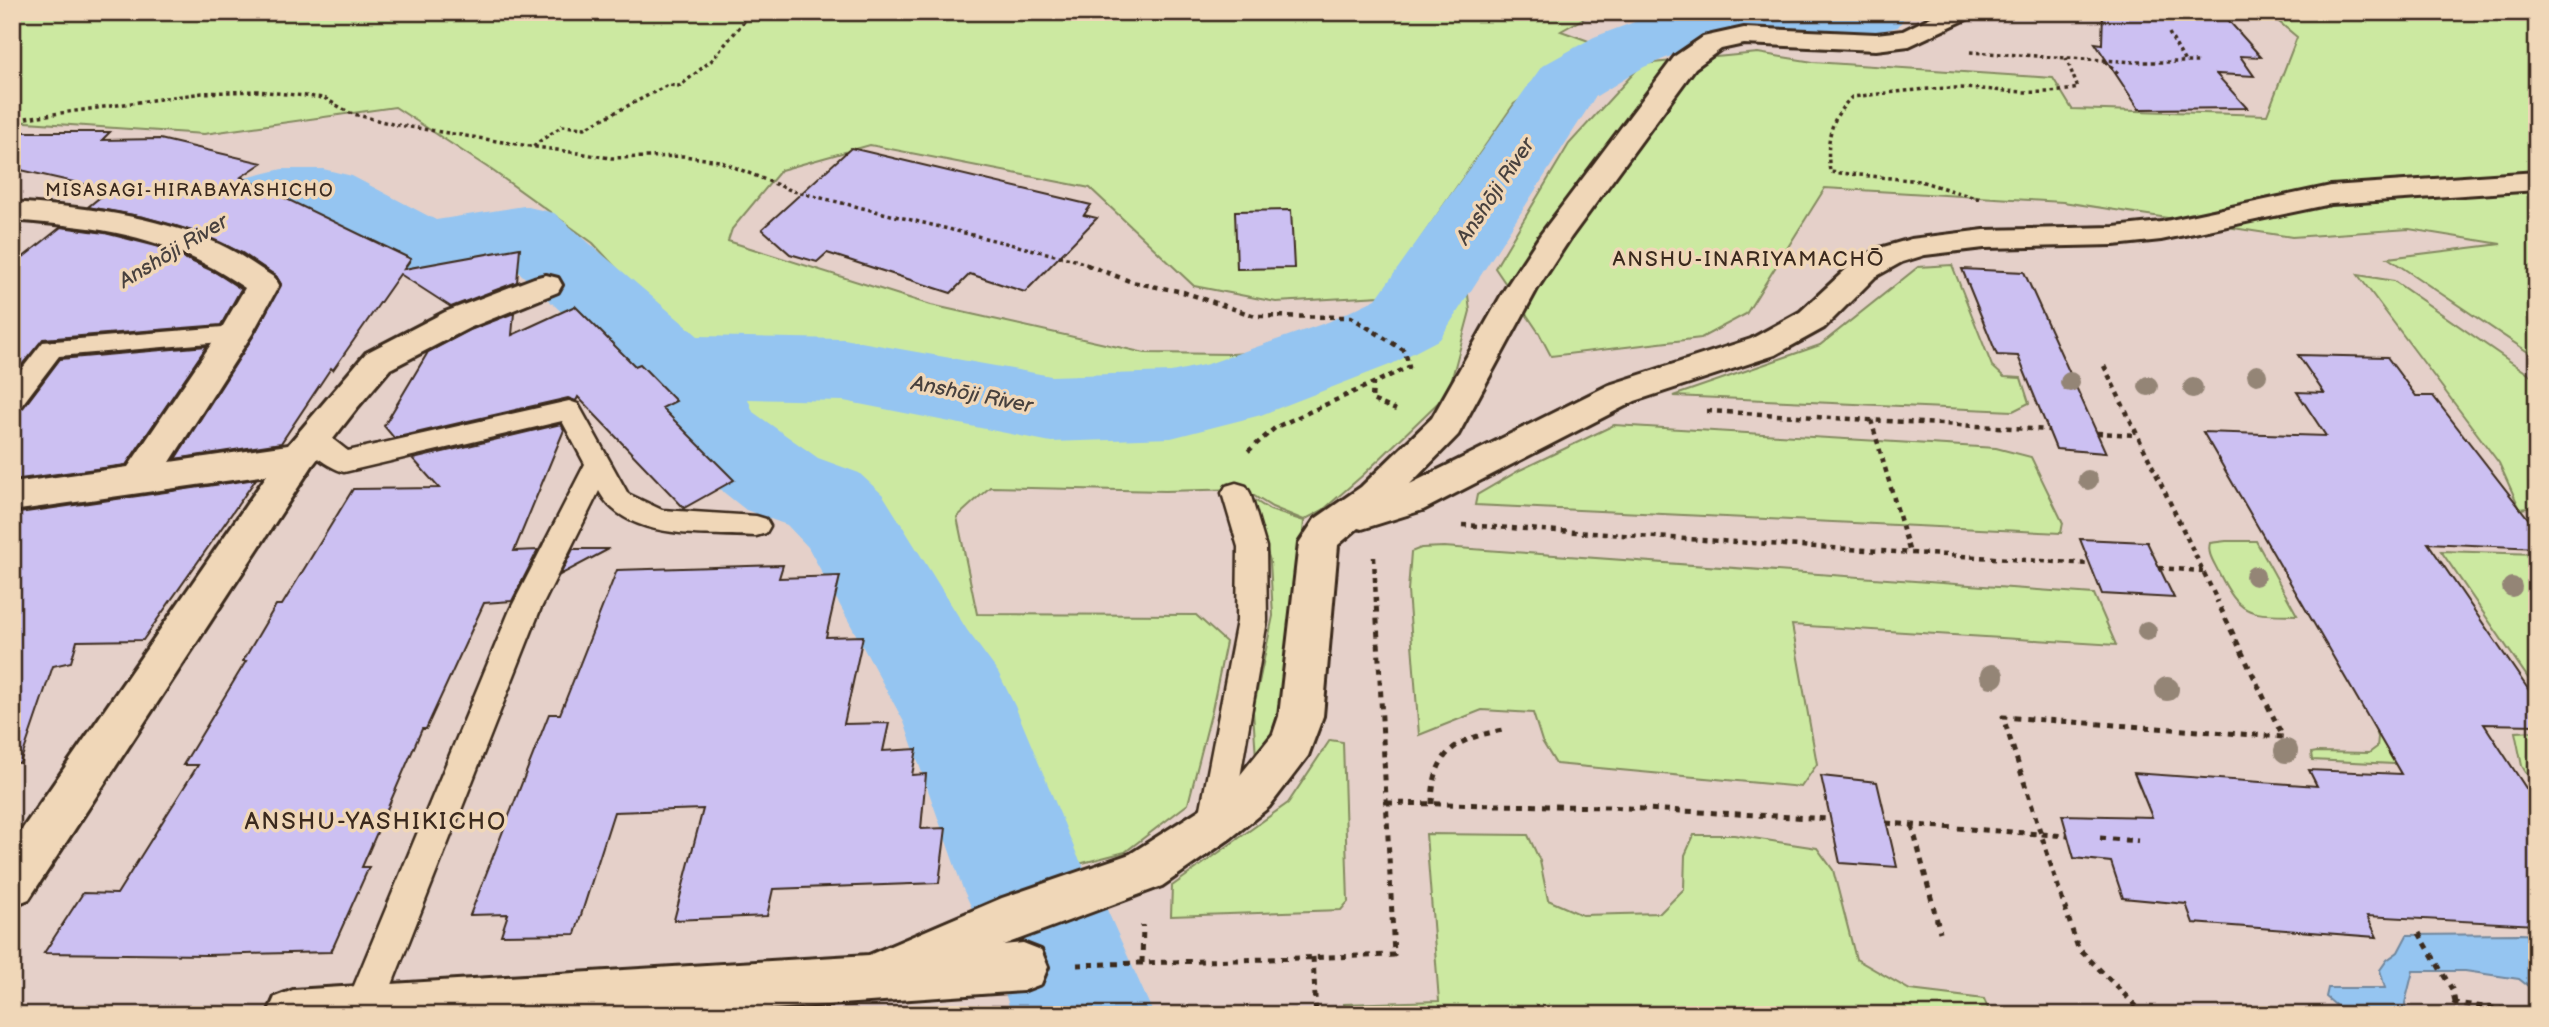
<svg xmlns="http://www.w3.org/2000/svg" width="2549" height="1027" viewBox="0 0 2549 1027" font-family="'Balsamiq Sans',sans-serif">
<style>
.green{fill:#cce9a1;stroke:#848a60;stroke-width:2}
.water{fill:#95c5f1;stroke:#71879d;stroke-width:2}
.lines{fill:none;stroke-linecap:round;stroke-linejoin:round}
.river{fill:#95c5f1;fill-rule:evenodd}
.building{fill:#ccc0f2;stroke:#3b2a1e;stroke-width:2}
.service-casing{stroke:#3b2a1e;stroke-width:5}
.minor-casing{stroke:#3b2a1e;stroke-width:6}
.path-far2{stroke:#3b2a1e;stroke-width:3.5;stroke-dasharray:3.5 3.5;stroke-linecap:butt}
.path-far1{stroke:#3b2a1e;stroke-width:4.5;stroke-dasharray:5 5;stroke-linecap:butt}
.path{stroke:#3b2a1e;stroke-width:5;stroke-dasharray:6 6;stroke-linecap:butt}
.service{fill:#f0d7b8;fill-rule:evenodd}
.minor{fill:#f0d7b8;fill-rule:evenodd}
.tree{fill:#948576}
.labels{text-anchor:middle;stroke-width:7;stroke-linejoin:round;paint-order:stroke}
.far-neighbourhood-label{font-size:18px;letter-spacing:2px;fill:#3b2a1e;stroke:#f0d7b8}
.water-label{font-size:21px;font-style:italic;fill:#48413e;stroke:#f0d7b8}
.neighbourhood-label{font-size:21px;letter-spacing:2px;fill:#3b2a1e;stroke:#f0d7b8}
.near-neighbourhood-label{font-size:24px;letter-spacing:2px;fill:#3b2a1e;stroke:#f0d7b8}
</style>
<rect width="100%" height="100%" fill="#e5d0c9"/>
<filter id="ink" filterUnits="userSpaceOnUse"><feTurbulence type="fractalNoise" baseFrequency=".0143" numOctaves="2"/><feDisplacementMap in="SourceGraphic" scale="14" xChannelSelector="R" yChannelSelector="G"/><feConvolveMatrix kernelMatrix="1 2 1 2 8 2 1 2 1" color-interpolation-filters="sRGB"/></filter>
<g filter="url(#ink)">
<path class="green" d="M12 12H1595L1561 31 1600 45 1514 104 1381 296 1276 302 1194 286 1090 188 870 145 781 170 732 229 728 241 931 305 1145 353 1232 354 1382 345 1467 287 1470 311 1448 393 1363 475 1323 510 1304 520 1272 507 1243 489 1165 491 990 487 957 517 977 614 1196 615 1226 642 1212 710 1188 804 1125 852 1044 873 971 690 877 514 851 487 802 472 749 446 728 416 685 342 593 243 493 171 395 107 204 134 12 121Z
M2267 12H2537V358L2388 258 2501 244 2409 229 2292 237 2063 202 1825 188 1746 314 1701 338 1551 356 1539 333 1495 268 1569 144 1642 64 1758 53 1813 62 2053 78 2072 109 2267 115 2297 37Z
M1952 265 1992 366 2004 377 2021 378 2029 403 2013 411 1673 396 1820 345 1918 267Z
M2358 275 2394 281 2537 380V507L2520 509 2499 463Z
M1614 425 1996 448 2031 457 2063 523 2061 533 1475 505 1477 495 1520 470Z
M1251 498 1270 510 1304 521 1289 679 1276 727 1256 758 1253 711 1273 616 1270 561Z
M2226 541H2256L2297 615C2250 614 2242 618 2219 573 2214 562 2207 554 2210 543Z
M1444 547 2094 594 2116 645 1792 625 1817 764 1801 787 1556 764 1542 741 1533 713 1482 710 1419 735 1408 591 1411 552 1421 548Z
M2441 551 2537 554V691Z
M2374 725 2436 766 2312 760 2311 753 2317 752 2369 753 2377 747 2378 737Z
M2537 731V791L2522 766 2515 732Z
M1330 740 1343 742 1348 902 1341 910 1171 916 1172 886 1288 803Z
M1426 834 1528 835 1540 861 1548 900 1582 915 1660 913 1684 889 1685 855 1694 835H1734L1817 848 1833 870 1856 959 1910 990 1984 999 1991 1015H1345L1344 1004 1439 1001Z"/>
<path class="water" d="M2520 934 2537 935V993L2519 979 2465 971H2413L2405 1003 2406 1015H2347L2326 997 2328 988H2385L2380 970 2387 960 2398 952 2407 935Z"/>
<g class="lines">
<path class="river" d="M1661 12H1908L1898 27 1874 33 1729 37 1693 47 1644 67 1595 97 1440 339 1392 364 1261 415 1171 438 1051 442 844 401 748 399 753 412 818 458 859 473 883 495 967 630 998 672 1015 706 1078 857 1100 894 1154 1015H1012L990 947 963 889 904 722 808 547 787 525 746 510 683 460 654 412 653 398 505 259C469 265 429 279 394 265 358 251 328 217 288 217L129 316 76 337 44 346 12 337V297L67 276 233 181 282 169H323L352 176 436 220 524 206 554 213 698 336 844 339 1051 376 1171 372 1208 364 1328 322 1376 299 1542 66 1594 37Z"/>
</g>
<path class="building" d="M2103 12H2221L2261 57 2240 56 2254 76 2216 74 2247 108 2139 109 2095 43 2102 44Z
M12 132H110L102 140 160 139 262 163 241 177 411 259 404 269 520 248 517 282 451 307 400 274 333 370 331 368 281 443 175 459 254 335 281 284 276 276 242 253 195 232 144 217 88 207 109 190 12 168Z
M851 148 1091 205 1084 215 1097 218 1025 292 970 274 951 293 827 253 817 262 790 254 762 229Z
M1291 210 1294 268 1237 269 1235 211Z
M61 227 105 233 160 247 215 272 241 289 221 325 43 339 12 377V266Z
M1962 269 2024 272 2106 453 2056 449 2018 356 1997 355Z
M575 306 635 366 640 364 676 401 662 408 734 480 684 508 578 397 576 401 568 398 394 438 384 426 428 352 470 330 514 313 512 335Z
M207 346 126 465 12 480V411L23 408 60 359Z
M2298 355 2387 357 2416 396H2433L2537 530V548L2428 543 2537 702V725L2484 724 2537 805V925L2367 916 2377 937 2193 923 2186 904 2123 898 2111 862 2074 858 2062 815 2152 817 2134 773 2317 786 2309 770 2401 774 2203 432 2326 436 2297 392 2324 393Z
M561 424 564 430 514 551 538 550 512 601 484 603 426 729H422L362 867H369L331 952 207 955 44 953 83 893 117 894 198 765H183L246 661H243L276 605H282L353 489 439 488 413 459Z
M256 479 143 640 77 641 71 662 53 666 20 763 12 762V514Z
M2080 539 2147 542 2174 598 2102 594Z
M573 549H609L560 575Z
M783 565 779 578 840 576 826 637 863 636 844 724 889 723 883 751 917 749 912 775 926 774 921 829 946 828 939 883 773 889 767 916 674 920 703 809 614 812 575 934 501 935 508 914 470 915 549 714H560L617 570Z
M1821 776 1877 782 1897 867 1840 863Z"/>
<g class="lines">
<g class="service-casing">
<path id="service" d="M235 326 244 328 247 334 244 340 59 356 21 406 12 409V382L43 342Z
M569 401 578 404 628 494 662 510 756 516 766 519 770 526 766 533 756 536C706 533 626 542 599 491L540 610 380 1015H346L344 1010 510 610 585 464 562 421 344 472C328 467 307 452 299 438L303 431C321 426 334 441 348 451Z
M1236 483 1246 486 1250 493 1266 547 1267 621 1232 824 1227 835 1215 839 1203 835 1198 824 1237 621 1238 547 1222 493 1226 486Z"/>
</g>
<g class="minor-casing">
<path id="minor" d="M1941 12H1975L1971 17 1909 46 1876 50 1744 44 1721 49 1695 68 1571 237 1537 289 1458 435 1410 484 1609 385 1751 339 1800 312 1853 263 1880 248 1911 239 1984 230 2114 227 2161 222 2331 186 2537 172V190L2331 204 2161 240 2114 245 1984 248 1925 255 1902 262 1875 277 1824 328 1775 355 1635 401 1423 510 1362 529 1358 528 1338 545 1323 716 1308 756 1269 807 1231 838 1162 886 1003 945 1023 943 1041 950 1048 967 1041 984 1023 991 688 1015H267L275 997 293 990 869 955 1002 898 1130 854 1199 810 1237 779 1273 734 1279 716 1299 543 1315 519 1361 487 1432 418 1505 289 1541 234 1675 56 1703 37 1744 28 1876 34 1903 31Z
M12 202C82 207 154 215 219 244 239 253 256 266 275 278L279 285 252 334 170 462 288 445 366 353 445 312 534 278 546 275 558 278 562 285 558 292 469 328 390 369 357 408 312 466 29 899 12 906V844L267 475 12 511V483L128 467 220 331 245 288C165 234 106 228 12 220Z"/>
</g>
<path class="path-far2" d="M2169 33 2185 62
M1970 52 2136 62H2200
M2105 61 2119 74
M12 120 202 93 258 91 324 98 350 113 392 124 503 142 611 158 684 156 719 161 793 191 1075 260 1091 266
M533 146 562 126 585 128 668 85 680 86 712 60 752 12
M1979 199 1920 181 1830 172C1826 142 1829 119 1852 97 1888 93 1924 88 1960 88 2000 89 2038 97 2078 88L2066 58"/>
<path class="path-far1" d="M1087 265 1132 282 1183 292 1255 316 1351 317 1405 351 1409 367 1276 427 1245 454
M2104 366 2218 602
M1373 382 1372 400 1396 410
M1707 411 2049 430
M1871 420 1910 553
M2097 433 2137 435
M1462 525 2090 564
M1374 557 1376 602
M2159 568 2203 571"/>
<path class="path" d="M1387 803 1608 807 1830 819
M1432 804C1433 752 1455 739 1503 730
M1886 823 2068 836
M1912 825 1940 932
M2100 838 2138 841
M2419 933 2453 991 2455 1003
M1313 957 1316 1015
M1142 963 1143 925
M1077 965 1394 955 1376 601
M2145 1015 2078 948 2003 717 2283 737 2217 601
M2447 1015 2455 1003 2537 1014"/>
<use href="#service" class="service"/>
<use href="#minor" class="minor"/>
</g>
<g class="tree">
<circle cx="2257" cy="375" r="10"/>
<circle cx="2070" cy="382" r="10"/>
<circle cx="2148" cy="386" r="10"/>
<circle cx="2193" cy="388" r="10"/>
<circle cx="2088" cy="480" r="10"/>
<circle cx="2255" cy="576" r="10"/>
<circle cx="2512" cy="587" r="10"/>
<circle cx="2147" cy="631" r="10"/>
<circle cx="1992" cy="676" r="12"/>
<circle cx="2167" cy="689" r="12"/>
<circle cx="2286" cy="751" r="12"/>
</g>
</g>
<g class="labels">
<g class="far-neighbourhood-label">
<text x="190" y="196">MISASAGI-HIRABAYASHICHO</text>
</g>
<g class="water-label">
<text transform="translate(1495 191) rotate(-56)" y="7">Anshōji River</text>
<text transform="translate(173 251) rotate(-31)" y="7">Anshōji River</text>
<text transform="translate(972 394) rotate(11)" y="7">Anshōji River</text>
</g>
<g class="neighbourhood-label">
<text x="1749" y="266">ANSHU-INARIYAMACHŌ</text>
</g>
<g class="near-neighbourhood-label">
<text x="376" y="829">ANSHU-YASHIKICHO</text>
</g>
</g>
<rect width="2549" height="1027" fill="none" stroke="#f0d7b8" stroke-width="42"/>
<rect x="21" y="21" width="2507" height="985" fill="none" stroke="#3b2a1e" stroke-width="2.5" filter="url(#ink)"/>
</svg>
